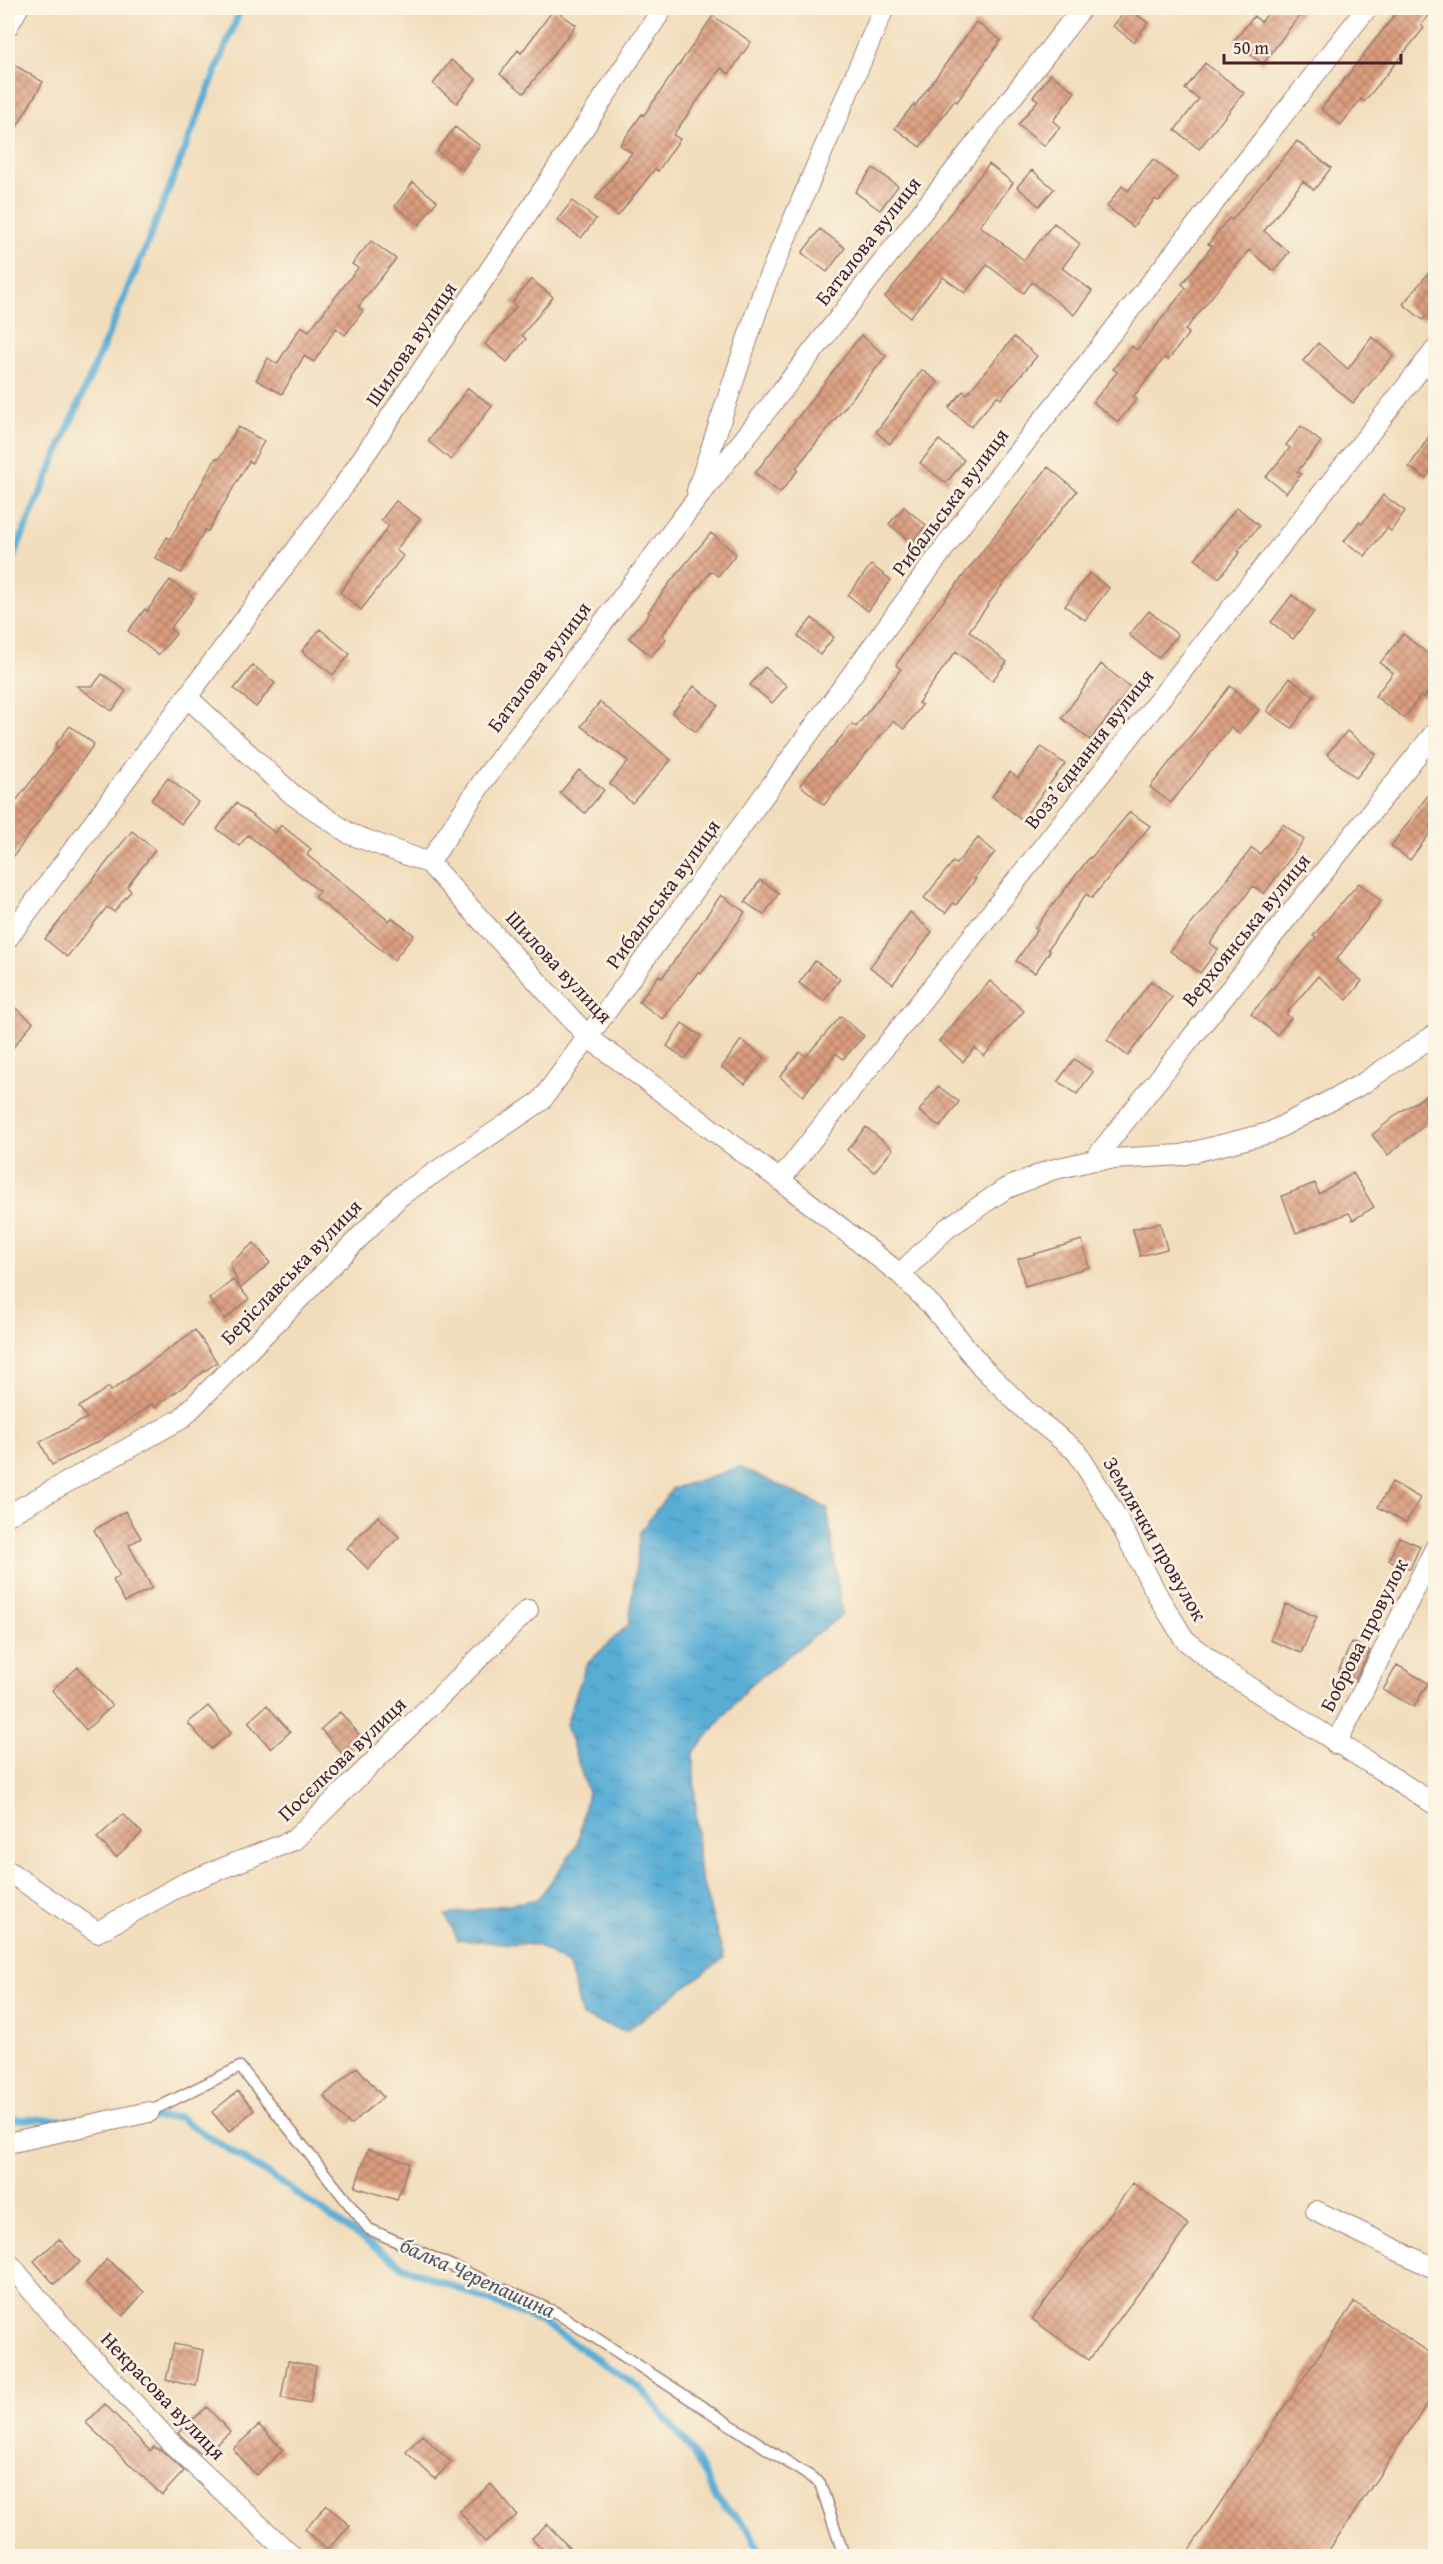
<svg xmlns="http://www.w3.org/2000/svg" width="1443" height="2564" font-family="'Gentium Book Plus',serif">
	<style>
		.water { fill: url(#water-ripples); stroke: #526680; stroke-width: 1.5 }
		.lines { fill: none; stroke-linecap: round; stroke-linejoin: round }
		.stream { stroke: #59add5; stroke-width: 7 }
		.building { fill: url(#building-cross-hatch) }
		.service-casing { stroke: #9e7e74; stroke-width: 13 }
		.minor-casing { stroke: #9e7e74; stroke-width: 22 }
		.service { stroke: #fff; stroke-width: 10 }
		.minor { stroke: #fff; stroke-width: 20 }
		.labels { text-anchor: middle; stroke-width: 5; stroke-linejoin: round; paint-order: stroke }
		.street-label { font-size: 21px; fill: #4a1f2b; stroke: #fcf5e5 }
		.water-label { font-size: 22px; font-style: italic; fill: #50586f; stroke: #fcf5e5 }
	</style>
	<defs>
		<pattern id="water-ripples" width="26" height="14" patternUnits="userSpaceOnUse" patternTransform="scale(1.5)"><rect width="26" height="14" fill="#59add5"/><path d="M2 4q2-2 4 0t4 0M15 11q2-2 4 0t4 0" fill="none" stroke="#4c8cad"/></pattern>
		<pattern id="building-cross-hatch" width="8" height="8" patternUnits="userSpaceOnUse" patternTransform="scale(1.5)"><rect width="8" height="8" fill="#da9d7e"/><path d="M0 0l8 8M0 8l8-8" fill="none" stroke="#b37f67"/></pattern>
	</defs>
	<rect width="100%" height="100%" fill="#fcf5e5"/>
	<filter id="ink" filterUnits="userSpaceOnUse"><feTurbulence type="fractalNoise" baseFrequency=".0167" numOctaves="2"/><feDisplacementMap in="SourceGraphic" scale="12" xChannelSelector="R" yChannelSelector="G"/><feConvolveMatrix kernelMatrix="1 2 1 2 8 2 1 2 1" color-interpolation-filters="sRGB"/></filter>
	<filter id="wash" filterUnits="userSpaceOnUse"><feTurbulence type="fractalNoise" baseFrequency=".008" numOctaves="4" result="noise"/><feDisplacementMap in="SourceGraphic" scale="24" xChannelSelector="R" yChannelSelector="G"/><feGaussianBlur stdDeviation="1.35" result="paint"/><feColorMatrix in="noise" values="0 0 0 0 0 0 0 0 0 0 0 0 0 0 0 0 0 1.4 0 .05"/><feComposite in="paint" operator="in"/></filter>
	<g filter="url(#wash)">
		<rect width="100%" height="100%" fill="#f1ddbc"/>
		<!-- water -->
		<path class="water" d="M740,1467L827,1508L842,1615L750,1685L693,1753L699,1870L724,1958L626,2031L582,2017L569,1965L537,1945L458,1940L446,1915L538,1899L577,1846L588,1793L566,1724L586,1665L629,1624L640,1532L672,1489Z"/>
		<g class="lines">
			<!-- stream -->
			<path class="stream" d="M8,569L147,244L241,8
				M149,2118L178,2117L280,2182L402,2266L542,2322L641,2389L691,2449L716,2498L747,2528L763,2556
				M8,2119L75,2120"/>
		</g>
		<g id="blocks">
			<!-- building -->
			<path class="building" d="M1128,8L1148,23L1134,42L1113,26Z
				M1273,8H1305L1263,64L1234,41L1254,16L1261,22Z
				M1400,8H1435L1421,25L1424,28L1403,54L1364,102L1361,99L1341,125L1321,109Z
				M554,9L576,25L524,93L500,74L518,50L521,53Z
				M713,16L751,42L729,74L721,68L673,135L680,139L658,171L655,169L618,216L596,198L632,153L620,145L642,114L644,115Z
				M976,22L1001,40L957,102L955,100L920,147L895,128L914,104L915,106Z
				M451,60L476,79L457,103L433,84Z
				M8,61L43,82L8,142Z
				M1205,63L1244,93L1199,149L1175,130L1199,99L1185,89Z
				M1051,74L1075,92L1053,121L1060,127L1044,146L1018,125L1038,100L1033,97Z
				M455,127L480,146L462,170L437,151Z
				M1297,141L1331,168L1314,190L1303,181L1264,231L1289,252L1274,271L1249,250L1185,330L1189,333L1168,360L1165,357L1133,397L1137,399L1118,422L1093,402L1117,372L1113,369L1132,346L1137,350L1186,288L1182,284L1212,246L1208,244L1229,218L1232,220Z
				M1153,159L1177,178L1159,201L1155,199L1133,227L1107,206L1122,186L1128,191Z
				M989,164L1013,183L980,226L1024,260L1054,223L1080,244L1062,268L1092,291L1074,315L1032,282L1024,293L987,265L965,293L943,277L910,317L885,297Z
				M873,168L898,186L880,210L855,192Z
				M1032,170L1054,189L1039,206L1017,187Z
				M413,182L437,201L419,225L395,206Z
				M572,201L596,219L581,238L557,220Z
				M820,229L845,248L827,272L802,253Z
				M371,241L396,259L358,307L363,311L345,335L336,328L314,362L304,356L282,394L256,380L268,358L277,364L301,326L309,331L358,268L352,264Z
				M1436,264V305L1423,320L1403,304Z
				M531,279L553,297L522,335L526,339L507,362L485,344L516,307L512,303Z
				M861,335L886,356L796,468L798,470L780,493L755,473Z
				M1014,337L1037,356L1001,399L997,396L971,427L949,408L963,391L967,394Z
				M1372,337L1394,355L1353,403L1303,361L1318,343L1348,369Z
				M922,370L938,382L890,444L876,432Z
				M468,388L492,406L451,460L428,441Z
				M1301,426L1321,442L1297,472L1301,474L1286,493L1266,477L1290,448L1286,445Z
				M1436,426V463L1426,478L1409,467Z
				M238,427L264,441L252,463L249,461L208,531L205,530L181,573L155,558L167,537L170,539L216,458L219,459Z
				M939,440L964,460L946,483L920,463Z
				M1048,467L1077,491L1011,573L969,631L1007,662L992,681L956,651L918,703L922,705L904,729L893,721L824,805L800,785L852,724L856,727L901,669L896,665L918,634Z
				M1383,495L1405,511L1391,531L1387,528L1365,556L1344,541L1359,522L1362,524Z
				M396,501L420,519L396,550L403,556L361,610L340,592L389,526L381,520Z
				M904,507L926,525L912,543L889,524Z
				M1237,507L1259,526L1238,551L1240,552L1219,578L1195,559Z
				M711,533L736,554L718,576L711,571L662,635L666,639L651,656L629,638L650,613L648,612L671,581Z
				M871,565L891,580L868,611L848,595Z
				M1089,573L1109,588L1085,620L1065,606Z
				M170,580L194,598L170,629L176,634L158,655L128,631L145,609L147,611Z
				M1292,595L1314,612L1293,639L1271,622Z
				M1149,611L1178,635L1158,658L1129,635Z
				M812,618L834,637L820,655L798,636Z
				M320,629L350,654L333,675L302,651Z
				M1403,634L1436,660V683L1424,698L1421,695L1404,718L1375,696L1393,673L1380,663Z
				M1101,664L1131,688L1090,740L1062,718Z
				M253,665L275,683L256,707L234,689Z
				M765,667L787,686L772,703L750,685Z
				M102,674L126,691L112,711L77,686H93Z
				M1289,678L1314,696L1292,728L1267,711Z
				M694,686L718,705L696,732L672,713Z
				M1230,686L1259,710L1239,734L1231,727L1171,803L1150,787Z
				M600,702L671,760L632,803L610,784L628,761L581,726Z
				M70,726L94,744L8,864V811L58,747L55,745Z
				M1347,731L1376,754L1356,778L1327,754Z
				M1041,747L1065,764L1022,820L992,796L1010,772L1018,778Z
				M579,770L604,790L585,813L560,793Z
				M168,778L198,802L181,824L151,800Z
				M1436,784V825L1410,860L1391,846Z
				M236,803L275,833L281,825L311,849L307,855L389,921L392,918L414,935L394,960L315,897L319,891L248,835L239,846L217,829Z
				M1130,812L1150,826L1092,898L1086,894L1048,949L1050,951L1035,973L1016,961L1038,929L1035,928L1090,857L1091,858Z
				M1283,824L1304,840L1264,894L1253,886L1210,943L1218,949L1200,973L1170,951L1252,848L1260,854Z
				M132,831L155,850L127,887L131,891L114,912L107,907L67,957L45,939Z
				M978,838L995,852L974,878L976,879L956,905L953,903L946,913L924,898L953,862L956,864Z
				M760,880L779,893L764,915L745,902Z
				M1359,883L1381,901L1336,960L1362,981L1347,1000L1318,976L1286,1014L1291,1018L1277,1035L1251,1014L1316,938L1313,936Z
				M721,895L745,912L701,974L698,972L663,1019L639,1002L659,975L662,978Z
				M910,912L932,932L893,984L870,967Z
				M815,961L840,979L824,1001L799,983Z
				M990,981L1024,1011L984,1056L975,1048L963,1062L939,1041Z
				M1151,981L1172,997L1128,1056L1107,1040Z
				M8,1002L33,1022L8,1054Z
				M841,1016L864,1036L843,1059L836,1053L803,1096L780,1077L800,1052L806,1056Z
				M682,1023L701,1036L685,1059L667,1046Z
				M741,1040L765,1058L745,1084L722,1067Z
				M1074,1059L1093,1072L1077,1094L1058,1081Z
				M938,1086L959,1102L940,1127L919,1111Z
				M1436,1089V1116L1388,1155L1372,1135L1400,1112Z
				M866,1127L893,1149L874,1172L847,1150Z
				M1353,1173L1374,1207L1353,1220L1349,1213L1296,1233L1282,1196L1315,1183L1319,1194Z
				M1160,1223L1167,1249L1140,1256L1133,1229Z
				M1082,1240L1089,1267L1025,1286L1018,1259Z
				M254,1243L270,1263L240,1289L230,1263Z
				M233,1280L249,1299L225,1319L209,1299Z
				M195,1330L217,1362L155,1407L152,1404L99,1441L52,1465L40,1442L87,1418L79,1407L109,1387L111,1391Z
				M1392,1482L1420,1498L1406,1523L1378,1507Z
				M125,1511L141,1538L129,1545L152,1588L125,1602L113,1580L120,1576L94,1530Z
				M378,1516L399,1537L368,1569L347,1548Z
				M1399,1537L1420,1546L1410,1569L1389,1560Z
				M1286,1604L1317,1617L1301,1653L1270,1640Z
				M1352,1642L1370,1651L1355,1680L1338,1672Z
				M1397,1665L1428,1683L1414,1707L1383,1690Z
				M78,1667L112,1706L86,1730L52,1690Z
				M267,1705L290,1732L271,1749L248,1722Z
				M208,1706L231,1733L211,1749L188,1723Z
				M340,1712L363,1739L344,1756L321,1729Z
				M123,1814L142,1833L116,1857L97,1838Z
				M357,2067L383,2097L350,2125L324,2096Z
				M238,2091L254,2110L229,2132L212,2112Z
				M368,2149L409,2163L397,2200L355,2187Z
				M1133,2183L1189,2225L1089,2360L1032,2319Z
				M59,2239L80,2262L54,2284L34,2261Z
				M107,2259L144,2292L123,2316L86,2283Z
				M1354,2302L1436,2357V2391L1325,2556H1185Z
				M174,2344L203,2350L196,2386L166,2380Z
				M288,2361L316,2366L310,2403L281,2398Z
				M105,2404L150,2451L154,2447L159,2450L160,2449L184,2471L162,2495L86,2423Z
				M207,2407L230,2432L203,2456L178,2433Z
				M259,2425L283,2450L256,2475L233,2449Z
				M422,2435L451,2462L435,2479L406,2452Z
				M491,2484L517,2515L485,2542L459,2511Z
				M327,2505L350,2526L327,2550L305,2529Z
				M547,2524L577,2556H549L532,2538Z"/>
		</g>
	</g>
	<g filter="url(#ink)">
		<use href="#blocks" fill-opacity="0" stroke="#9e7e74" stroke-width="1.5"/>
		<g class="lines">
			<defs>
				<path id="service" d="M149,2112L240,2067L369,2229L557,2313L820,2483L844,2556"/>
				<path id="minor" d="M8,26L18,8
					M697,491L765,286L884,8
					M187,697L293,795L350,834L429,863L589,1038L780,1180L900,1274L932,1306L982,1367L1025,1410L1077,1452L1116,1516L1159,1598L1185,1640L1226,1672L1436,1805
					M429,863L483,781L693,504L1082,8
					M8,938L343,487L504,249L663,8
					M1094,1160L1436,731
					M780,1180L1436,349
					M900,1274L946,1229L1005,1189L1051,1170L1094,1160L1182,1155L1269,1133L1362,1084L1436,1034
					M8,1515L181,1419L400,1196L541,1101L969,514L1367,8
					M1336,1744L1436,1547
					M8,1871L97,1932L185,1883L294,1840L528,1610
					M8,2143L149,2112
					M1316,2211L1436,2269
					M8,2262L52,2315L170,2442L292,2556"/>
			</defs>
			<!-- service casing -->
			<use href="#service" class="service-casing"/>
			<!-- minor casing -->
			<use href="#minor" class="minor-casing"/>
			<!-- service -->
			<use href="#service" class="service"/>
			<!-- minor -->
			<use href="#minor" class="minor"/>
		</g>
	</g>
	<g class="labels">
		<!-- street labels -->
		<g class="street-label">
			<text transform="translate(868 241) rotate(-52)" y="7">Баталова вулиця</text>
			<text transform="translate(411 344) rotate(-56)" y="7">Шилова вулиця</text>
			<text transform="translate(950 502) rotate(-53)" y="7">Рибальська вулиця</text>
			<text transform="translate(539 667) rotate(-53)" y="7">Баталова вулиця</text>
			<text transform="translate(1089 749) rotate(-52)" y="7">Возз’єднання вулиця</text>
			<text transform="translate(663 894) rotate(-54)" y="7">Рибальська вулиця</text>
			<text transform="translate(1246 930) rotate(-51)" y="7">Верхоянська вулиця</text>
			<text transform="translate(559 967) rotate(47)" y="7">Шилова вулиця</text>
			<text transform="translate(291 1272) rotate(-46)" y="7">Беріславська вулиця</text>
			<text transform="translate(1155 1539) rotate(60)" y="7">Землячки провулок</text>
			<text transform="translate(1364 1635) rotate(-63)" y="7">Боброва провулок</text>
			<text transform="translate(342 1759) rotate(-44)" y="7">Посєлкова вулиця</text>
			<text transform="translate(163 2396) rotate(46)" y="7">Некрасова вулиця</text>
		</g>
		<!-- water labels -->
		<g class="water-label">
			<text transform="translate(478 2277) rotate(24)" y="8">балка Черепашина</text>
		</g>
	</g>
	<!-- margin -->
	<rect width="1443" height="2564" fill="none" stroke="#fcf5e5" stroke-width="30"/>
	<!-- scale -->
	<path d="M1224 54v9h177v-9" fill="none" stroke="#4a1f2b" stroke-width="3"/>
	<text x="1233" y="54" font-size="18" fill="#4a1f2b" stroke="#fcf5e5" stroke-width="4.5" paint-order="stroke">50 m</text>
</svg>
